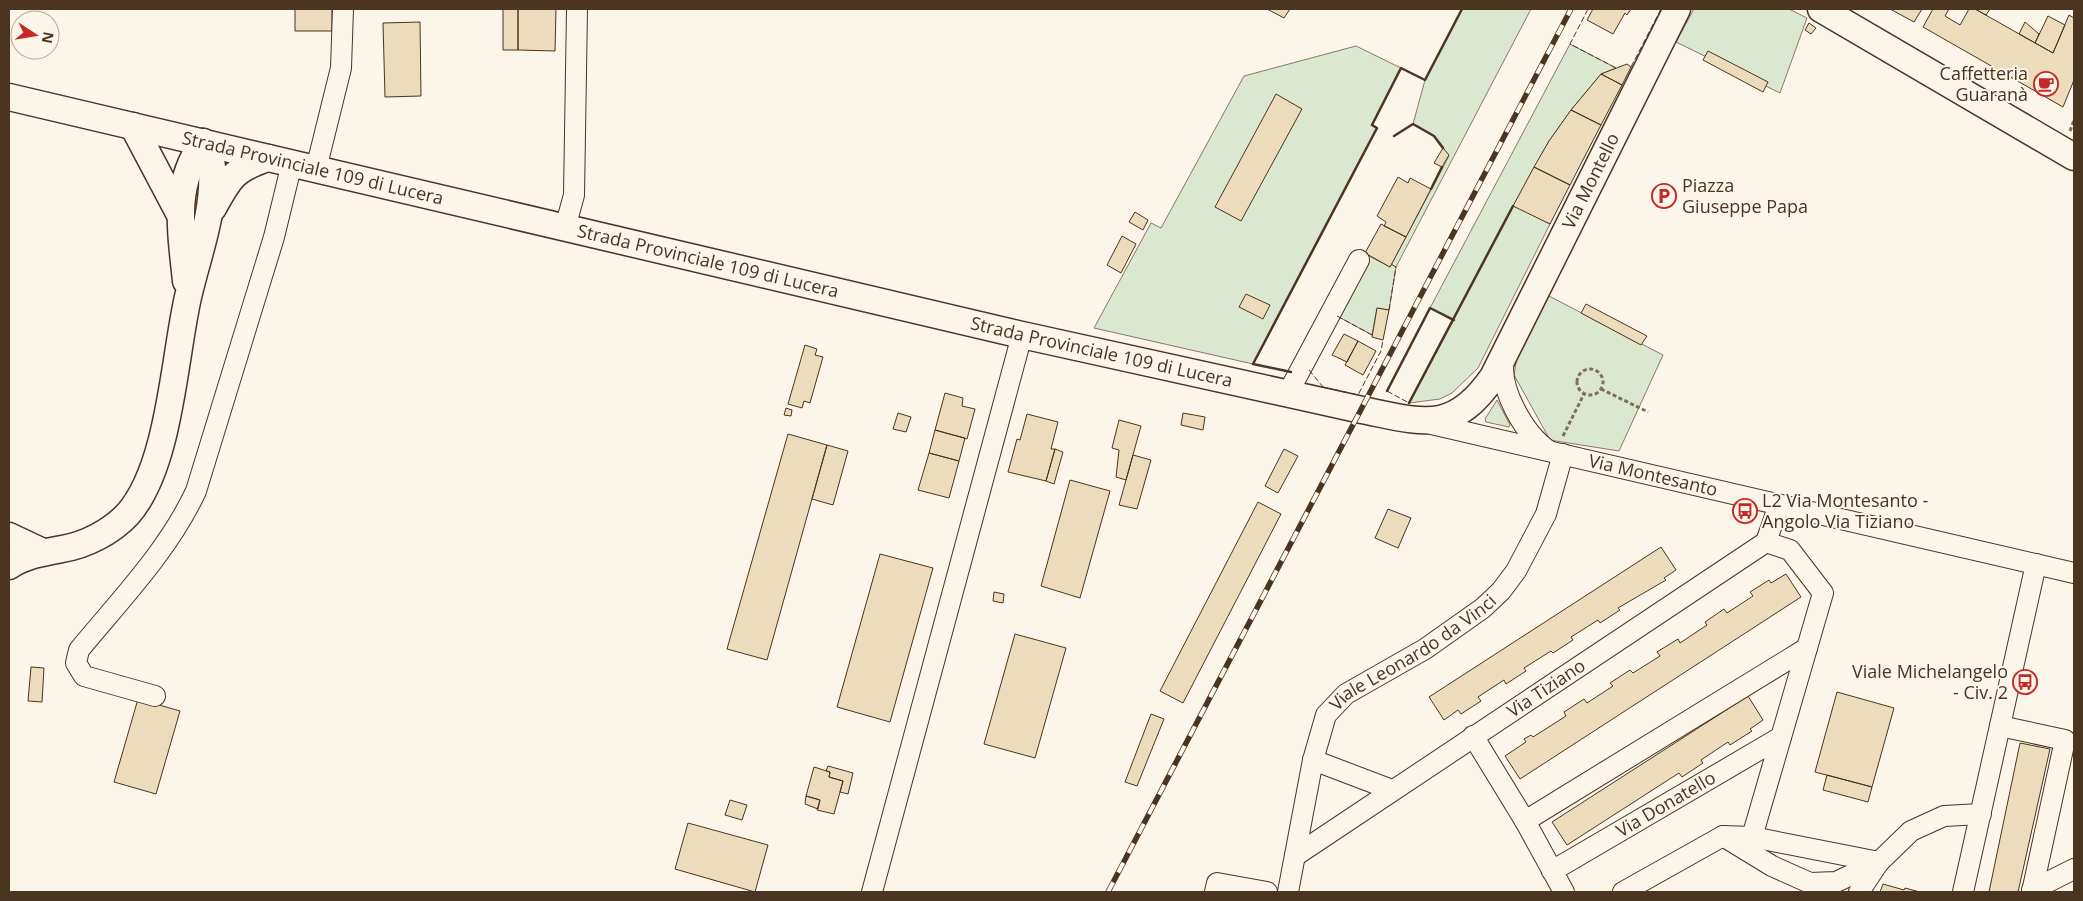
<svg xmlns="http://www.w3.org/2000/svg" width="2083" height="901" font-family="'Open Sans',sans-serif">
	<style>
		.green { fill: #dce7d0; stroke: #887966 }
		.building { fill: #ecdcbc; stroke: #4a3520 }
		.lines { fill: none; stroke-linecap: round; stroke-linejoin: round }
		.minor-casing { stroke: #4a3520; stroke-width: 22 }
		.major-casing { stroke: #4a3520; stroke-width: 29 }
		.path { stroke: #7f6f5c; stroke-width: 3; stroke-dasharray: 4 2.5; stroke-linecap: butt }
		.minor { stroke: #fbf6e9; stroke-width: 20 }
		.major { stroke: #fbf6e9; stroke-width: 26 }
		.rail-casing { stroke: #4a3520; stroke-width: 5.5 }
		.rail { stroke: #fbf6e9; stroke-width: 4; stroke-dasharray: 11; stroke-linecap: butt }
		.fence { stroke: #4a3520; stroke-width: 1; stroke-dasharray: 6 2.5; stroke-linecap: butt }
		.wall { stroke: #4a3520; stroke-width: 2.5 }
		.labels { text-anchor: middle; stroke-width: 4; stroke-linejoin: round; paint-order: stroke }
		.poi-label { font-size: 18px; fill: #4a3520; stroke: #fbf6e9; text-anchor: end }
		.street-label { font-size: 18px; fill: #4a3520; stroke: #fbf6e9 }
	</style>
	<rect width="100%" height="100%" fill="#fbf6e9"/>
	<!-- green -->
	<path class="green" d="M1462,9H1531L1396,267L1389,310L1377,308L1372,335L1337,316L1369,256L1390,267L1449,156L1434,136L1413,124L1425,80Z
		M1694,9H1789L1807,18L1780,93L1676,42Z
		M1570,44L1616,68L1601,74L1571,110L1549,141L1514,205L1550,224L1478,368L1452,393L1440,399L1409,403L1453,321L1430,308Z
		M1356,46L1401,68L1372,125L1377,128L1253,364L1094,328L1151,223L1161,228L1244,76Z
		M1547,295L1663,355L1619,451L1550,440L1514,375L1517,356Z
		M1497,400L1510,425L1509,427L1486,422L1485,419Z"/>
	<!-- building -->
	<path class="building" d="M295,9H332V31H295Z
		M503,9H518V50H503Z
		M518,9H556L555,51L518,50Z
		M1267,9H1290L1284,18Z
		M1593,9H1631L1627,15L1625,13L1613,34L1587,20Z
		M1890,9H1922L1914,22Z
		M1933,9H1949L1945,16L1960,25L1969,9H1975L2053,53L2069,15L2074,18V80L2063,107L1923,27Z
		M1975,9H1990L1986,15Z
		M2048,16L2065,25L2053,53L2035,43Z
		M420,22L421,96L385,97L383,23Z
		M2025,22L2039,34L2035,43L2019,34Z
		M1809,23L1816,28L1811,34L1805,30Z
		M1708,51L1768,82L1763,92L1703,60Z
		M1627,64L1631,67L1622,85L1601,74Z
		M1601,74L1622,85L1601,125L1571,110Z
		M1276,94L1302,109L1241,221L1215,207Z
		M1571,110L1601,125L1570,185L1534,167L1549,141Z
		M1443,148L1449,155L1442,167L1434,163Z
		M1534,167L1570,185L1550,224L1513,206Z
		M1398,177L1408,183L1410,178L1431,189L1406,237L1384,226L1386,222L1377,216Z
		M1135,212L1148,220L1143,230L1129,222Z
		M1381,224L1406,237L1390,267L1365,253Z
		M1122,236L1136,244L1121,273L1107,265Z
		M1246,294L1270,305L1263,319L1239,307Z
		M1586,304L1647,336L1641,345L1581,313Z
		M1377,308L1389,310L1383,340L1372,337Z
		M1344,334L1358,341L1347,362L1332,355Z
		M1358,341L1376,351L1363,375L1345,365Z
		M805,345L817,349L815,355L823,357L810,403L804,401L802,408L788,404Z
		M945,393L963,398L962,406L975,409L967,439L935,430Z
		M786,408L792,410L791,416L784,415Z
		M898,413L911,417L906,432L893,429Z
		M1183,413L1205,417L1203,430L1181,425Z
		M1027,414L1058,422L1051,449H1055L1046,481L1008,472L1017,439L1020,440Z
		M1119,420L1141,426L1126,480L1116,477L1119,450L1112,448Z
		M935,430L965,438L959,461L929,453Z
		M788,434L827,445L767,660L727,649Z
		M827,445L848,451L833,505L812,499Z
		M1055,449L1063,452L1054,484L1046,481Z
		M1284,449L1298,456L1278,493L1265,486Z
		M929,453L959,461L949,498L918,490Z
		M1133,455L1151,460L1137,509L1119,505Z
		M1070,480L1110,491L1080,598L1041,586Z
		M1258,502L1281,514L1183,703L1160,691Z
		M1388,509L1411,518L1398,548L1375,538Z
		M1661,547L1676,570L1664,578L1666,580L1618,608L1620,610L1600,623L1598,620L1571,637L1573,640L1553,653L1551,651L1524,668L1526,671L1506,684L1504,680L1478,697L1481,701L1461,714L1458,710L1444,720L1429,697Z
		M880,554L933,568L890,722L837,707Z
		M1786,574L1801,597L1520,779L1505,756L1526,742L1524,739L1531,735L1533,737L1566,716L1564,712L1584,699L1587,703L1613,686L1610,683L1630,670L1633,673L1660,656L1657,652L1678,639L1680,643L1707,625L1705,622L1724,609L1727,613L1753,596L1750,592L1769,580L1771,583Z
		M994,592L1004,594L1003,603L993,601Z
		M1015,634L1066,648L1035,758L984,744Z
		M31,667L44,668L42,702L28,701Z
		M1837,692L1894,708L1872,787L1815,772Z
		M1748,696L1763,720L1750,729L1752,731L1730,745L1728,742L1701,760L1703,763L1682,777L1679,773L1567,845L1552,822Z
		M138,699L180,711L156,794L114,782Z
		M1151,714L1164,719L1137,786L1125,782Z
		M2020,743L2050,749L2018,892H1989Z
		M828,766L853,773L848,794L840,792L843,781L829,777L830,772L826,771Z
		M814,767L830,772L829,777L843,781L834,814L817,810L820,800L806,796Z
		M1827,775L1872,787L1868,802L1823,790Z
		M806,796L820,800L818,809L805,804Z
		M730,800L747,805L742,820L725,815Z
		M688,823L768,845L755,892L675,869Z
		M1883,884L1904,890L1905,888L1920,892H1880Z"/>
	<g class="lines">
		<defs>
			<g id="minor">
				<path d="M316,169L341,68L343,9"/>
				<path d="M565,228L574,195L577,9"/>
				<path d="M1504,358C1498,388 1524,434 1549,451"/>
				<path d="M1288,393L1359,260"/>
				<path id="s1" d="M1427,423L2074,573"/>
				<path d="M155,696L84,676L76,663L79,650C121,599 168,551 196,491L274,237L292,163"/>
				<path d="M2000,726L2065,740L2032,892"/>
				<path d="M1473,736L1525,821L1564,892"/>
				<path d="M1313,760L1392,790"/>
				<path d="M1525,821L1807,648"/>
				<path d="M1723,836L1772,866L1810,883L1836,882L1879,862L1911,831L1944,816L1981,814"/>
				<path d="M1752,837L1823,593L1790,550L1766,542"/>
				<path id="s2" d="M1295,856L1766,542L1779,505"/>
				<path id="s3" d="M1552,871L1781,737"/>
				<path d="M2032,890L2074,869"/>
				<path d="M872,892L1022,335"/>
				<path d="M1215,892L1217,883L1267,892"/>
				<path id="s4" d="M1288,892L1313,760L1326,715L1346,694L1425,649L1483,608L1501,591L1516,571L1546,514L1563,454"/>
				<path d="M1623,892L1723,836L1752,837L1879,862"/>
				<path d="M1859,892L1879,862"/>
				<path d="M1963,892L2036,564"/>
			</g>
			<g id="major">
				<path d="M1821,9L2074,157"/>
				<path id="s5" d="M9,97L1022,335L1362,410C1422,422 1453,435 1493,377L1677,9"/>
				<path d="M133,126L179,213"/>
				<path d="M213,208C230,177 234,169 268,158"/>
				<path d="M186,281C181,231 172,187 203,142"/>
				<path d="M9,536L43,552"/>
				<path d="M9,566C25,555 43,553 62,549C86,545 111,532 128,514C170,466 174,358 188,297C198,254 215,212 212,167C212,159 206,150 203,142"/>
			</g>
		</defs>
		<!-- minor casing -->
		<use href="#minor" class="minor-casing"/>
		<!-- major casing -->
		<use href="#major" class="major-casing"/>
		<!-- path -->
		<path class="path" d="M2070,131L2074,120
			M1577 382a13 13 0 1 1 26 0a13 13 0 1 1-26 0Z
			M1601,389L1648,412
			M1563,436L1584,394"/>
		<!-- minor -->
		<use href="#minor" class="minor"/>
		<!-- major -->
		<use href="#major" class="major"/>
		<defs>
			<path id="rail" d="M1108,892L1571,9"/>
		</defs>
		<!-- rail casing -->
		<use href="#rail" class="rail-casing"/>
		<!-- rail -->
		<use href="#rail" class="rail"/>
		<!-- fence -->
		<path class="fence" d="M1588,9L1570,44L1616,68
			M1631,67L1661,9
			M1389,310L1396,267L1391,264
			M1337,316L1372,335
			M1309,370L1323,387L1358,395L1381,351L1383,340
			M1387,391L1409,403"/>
		<!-- wall -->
		<path class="wall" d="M1394,136L1413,124L1434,136L1443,148
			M1431,189L1442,167
			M1291,372L1253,364L1377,128L1372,125L1401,68L1425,80L1462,9
			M1387,391L1430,308L1454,320
			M1409,403L1513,206"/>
	</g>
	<!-- icons -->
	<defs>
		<symbol id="cafe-ring" viewBox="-11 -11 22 22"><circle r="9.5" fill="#fbf6e9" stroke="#c62828" stroke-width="1.5"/><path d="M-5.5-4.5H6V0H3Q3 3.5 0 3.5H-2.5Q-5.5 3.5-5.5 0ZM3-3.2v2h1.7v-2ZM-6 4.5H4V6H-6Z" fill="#c62828"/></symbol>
		<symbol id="parking-ring" viewBox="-11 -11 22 22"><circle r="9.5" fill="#fbf6e9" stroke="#c62828" stroke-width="1.5"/><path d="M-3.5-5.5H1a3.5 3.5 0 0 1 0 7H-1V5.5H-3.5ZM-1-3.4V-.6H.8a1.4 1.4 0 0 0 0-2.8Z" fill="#c62828"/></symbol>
		<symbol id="bus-ring" viewBox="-11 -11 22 22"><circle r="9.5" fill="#fbf6e9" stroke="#c62828" stroke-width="1.5"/><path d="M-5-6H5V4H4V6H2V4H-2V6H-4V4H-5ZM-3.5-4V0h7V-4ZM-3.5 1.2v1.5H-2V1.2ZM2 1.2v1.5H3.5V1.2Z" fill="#c62828"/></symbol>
	</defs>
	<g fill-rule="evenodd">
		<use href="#cafe-ring" x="2032" y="70" width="28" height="28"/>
		<use href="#parking-ring" x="1650" y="182" width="28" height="28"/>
		<use href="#bus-ring" x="1731" y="497" width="28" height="28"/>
		<use href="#bus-ring" x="2011" y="668" width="28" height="28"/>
	</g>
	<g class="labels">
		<!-- poi labels -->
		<g class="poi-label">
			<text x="2028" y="80">Caffetteria<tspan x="2028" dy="21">Guaranà</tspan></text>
			<text x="1682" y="192" text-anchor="start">Piazza<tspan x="1682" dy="21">Giuseppe Papa</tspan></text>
			<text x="1762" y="507" text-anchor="start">L2 Via Montesanto -<tspan x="1762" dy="21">Angolo Via Tiziano</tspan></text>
			<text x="2008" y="678">Viale Michelangelo<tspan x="2008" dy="21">- Civ. 2</tspan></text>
		</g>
		<!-- street labels -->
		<g class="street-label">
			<text dy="6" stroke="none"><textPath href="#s5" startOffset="312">Strada Provinciale 109 di Lucera</textPath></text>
			<text dy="6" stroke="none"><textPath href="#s5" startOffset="1756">Via Montello</textPath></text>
			<text dy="6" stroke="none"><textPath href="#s5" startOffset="718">Strada Provinciale 109 di Lucera</textPath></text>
			<text dy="6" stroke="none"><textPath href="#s5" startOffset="1122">Strada Provinciale 109 di Lucera</textPath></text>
			<text dy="6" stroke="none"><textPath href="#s1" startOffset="232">Via Montesanto</textPath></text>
			<text dy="6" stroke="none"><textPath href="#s4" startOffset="289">Viale Leonardo da Vinci</textPath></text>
			<text dy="6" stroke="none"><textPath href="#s2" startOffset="302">Via Tiziano</textPath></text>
			<text dy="6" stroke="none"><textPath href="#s3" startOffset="132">Via Donatello</textPath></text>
		</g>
	</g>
	<!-- border -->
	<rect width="2083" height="901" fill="none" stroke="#4a3520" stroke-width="20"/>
	<!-- north arrow -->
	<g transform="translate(35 35) rotate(102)"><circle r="24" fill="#fbf6e9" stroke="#b4a999"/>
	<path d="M0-4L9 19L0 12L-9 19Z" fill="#c62828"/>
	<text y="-8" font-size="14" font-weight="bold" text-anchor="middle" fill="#4a3520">N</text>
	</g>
</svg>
